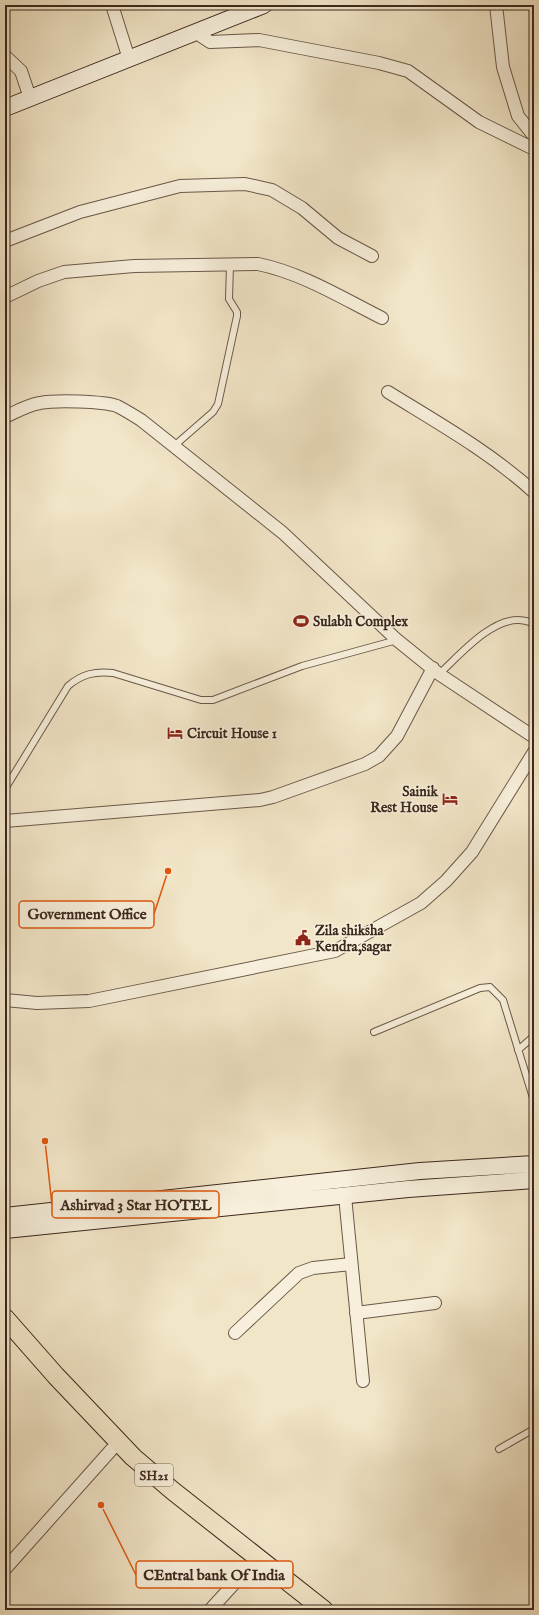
<svg xmlns="http://www.w3.org/2000/svg" width="539" height="1615" font-family="'IM FELL English',serif">
	<style>
		.lines { fill: none; stroke-linecap: round; stroke-linejoin: round }
		.lane-casing { stroke: #6a5848; stroke-width: 8 }
		.street-casing { stroke: #6a5848; stroke-width: 14 }
		.secondary-casing { stroke: #3c281e; stroke-width: 18 }
		.primary-casing { stroke: #3c281e; stroke-width: 20 }
		.lane { stroke: #f7efdb; stroke-width: 6 }
		.street { stroke: #f7efdb; stroke-width: 12 }
		.secondary { stroke: #f7efdb; stroke-width: 16 }
		.primary { stroke: #f2e6c8; stroke-width: 18 }
		.labels { text-anchor: middle; stroke-width: 3; stroke-linejoin: round; paint-order: stroke }
		.shield { fill: #f7efdb; stroke: #746457; stroke-width: 1 }
		.shield-label { font-size: 13px; font-weight: bold; fill: #3c281e }
		.poi-label { font-size: 14px; font-weight: bold; fill: #3c281e; stroke: #f7efdb; text-anchor: start }
		.leader { fill: none; stroke: #df570d; stroke-width: 1.5 }
		.callout-dot { fill: #df570d; stroke: #f7efdb; stroke-width: 1.5 }
		.callout { fill: #f7efdb; stroke: #df570d; stroke-width: 1.5 }
		.callout-label { font-size: 15px; text-anchor: middle; font-weight: bold; fill: #3c281e }
	</style>
	<rect width="100%" height="100%" fill="#f2e6c8"/>
	<filter id="stains"><feTurbulence type="fractalNoise" baseFrequency=".005" numOctaves="4"/><feColorMatrix values="0 0 0 0 .2 0 0 0 0 .09 0 0 0 0 .02 0 0 0 .5 -.17"/></filter>
	<radialGradient id="worn" r=".72"><stop offset=".6" stop-color="#630" stop-opacity="0"/><stop offset="1" stop-color="#630" stop-opacity=".3"/></radialGradient>
	<g class="lines">
		<defs>
			<path id="lane" d="M174,446L213,412L218,404L237,316V312L229,299L230,265
				M439,674C459,656 490,619 519,620C524,620 529,622 534,623
				M5,789L68,686C82,674 95,671 113,673L201,700H213L302,666L397,640
				M374,1032L480,988L490,987L503,1000L534,1101
				M518,1050L534,1036
				M499,1449L534,1429"/>
			<path id="street" d="M112,5L129,59
				M496,5L503,67L518,116L534,136
				M195,32L210,42L259,40L379,63L408,71L479,122L534,149
				M5,56L21,71L30,98
				M5,241L80,212L180,186L245,184L272,190L302,208L338,238L372,256
				M5,297L38,281L64,272L134,266L258,264C302,273 342,298 382,318
				M388,392C438,423 490,452 534,492
				M5,417C16,412 27,405 40,403C54,400 103,401 117,406C125,410 133,415 141,420L283,533L397,640L439,674L534,737
				M5,821L260,800L273,797L365,764L379,756L397,736L433,668
				M5,1000L37,1003L89,1001L335,951L421,903L446,881L472,852L534,752
				M345,1196L363,1381
				M356,1313L435,1303
				M235,1333L299,1273L313,1268L351,1264
				M5,1569L112,1449
				M210,1610L251,1565"/>
			<path id="secondary" d="M5,108L264,5
				M5,1216L420,1171L534,1164
				M5,1230L408,1189L534,1180"/>
			<path id="primary" d="M5,1318L56,1376L133,1457L173,1491L324,1610"/>
		</defs>
		<!-- lane casing -->
		<use href="#lane" class="lane-casing"/>
		<!-- street casing -->
		<use href="#street" class="street-casing"/>
		<!-- secondary casing -->
		<use href="#secondary" class="secondary-casing"/>
		<!-- primary casing -->
		<use href="#primary" class="primary-casing"/>
		<!-- lane -->
		<use href="#lane" class="lane"/>
		<!-- street -->
		<use href="#street" class="street"/>
		<!-- secondary -->
		<use href="#secondary" class="secondary"/>
		<!-- primary -->
		<use href="#primary" class="primary"/>
	</g>
	<!-- icons -->
	<defs>
		<symbol id="stadium-bare" viewBox="-9 -9 18 18"><path d="M0-5a6.5 5 0 1 0 0 10a6.5 5 0 1 0 0-10ZM-3.5-1.8h7v3.6h-7Z" fill="#8f2418" stroke="#f7efdb" stroke-width="2.5" paint-order="stroke"/></symbol>
		<symbol id="hotel-bare" viewBox="-9 -9 18 18"><path d="M-6-4.5h1.5V1H6V5H4.5V3h-9V5H-6ZM-4 0a1.8 1.8 0 1 1 3.6 0ZM.5 0V-2.5h3Q6-2.5 6 0Z" fill="#8f2418" stroke="#f7efdb" stroke-width="2.5" paint-order="stroke"/></symbol>
		<symbol id="civic-bare" viewBox="-9 -9 18 18"><path d="M-.6-6.5H3V-4.5H.6V-3L4-1V1h2V6H-6V1h2V-1L-.6-3ZM-1.2 2.5V6h2.4V2.5Z" fill="#8f2418" stroke="#f7efdb" stroke-width="2.5" paint-order="stroke"/></symbol>
	</defs>
	<g fill-rule="evenodd">
		<use href="#stadium-bare" x="290" y="610" width="22" height="22"/>
		<use href="#hotel-bare" x="164" y="722" width="22" height="22"/>
		<use href="#hotel-bare" x="439" y="788" width="22" height="22"/>
		<use href="#civic-bare" x="292" y="927" width="22" height="22"/>
	</g>
	<g class="labels">
		<!-- shield labels -->
		<rect class="shield" x="135" y="1464" width="38" height="22" rx="3"/>
		<g class="shield-label">
			<text x="154" y="1480">SH21</text>
		</g>
		<!-- poi labels -->
		<g class="poi-label">
			<text x="313" y="626">Sulabh Complex</text>
			<text x="187" y="738">Circuit House 1</text>
			<text x="438" y="796" text-anchor="end">Sainik<tspan x="438" dy="16">Rest House</tspan></text>
			<text x="315" y="935">Zila shiksha<tspan x="315" dy="16">Kendra,sagar</tspan></text>
		</g>
	</g>
	<!-- callouts -->
	<path class="leader" d="M168 871L154 914M45 1141L52 1205M101 1505L136 1575"/>
	<g class="callout-dot">
		<circle cx="168" cy="871" r="4"/>
		<circle cx="45" cy="1141" r="4"/>
		<circle cx="101" cy="1505" r="4"/>
	</g>
	<g class="callout">
		<rect x="19" y="901" width="135" height="27" rx="4"/>
		<rect x="52" y="1191" width="167" height="27" rx="4"/>
		<rect x="136" y="1561" width="157" height="27" rx="4"/>
	</g>
	<g class="callout-label">
		<text x="87" y="919">Government Office</text>
		<text x="136" y="1210">Ashirvad 3 Star HOTEL</text>
		<text x="214" y="1580">CEntral bank Of India</text>
	</g>
	<!-- margin -->
	<rect width="539" height="1615" fill="none" stroke="#f2e6c8" stroke-width="20"/>
	<rect x="6" y="6" width="527" height="1603" fill="none" stroke="#3c281e" stroke-width="2"/>
	<rect x="10" y="10" width="519" height="1595" fill="none" stroke="#3c281e"/>
	<rect width="100%" height="100%" filter="url(#stains)"/>
	<rect width="100%" height="100%" fill="url(#worn)"/>
</svg>
